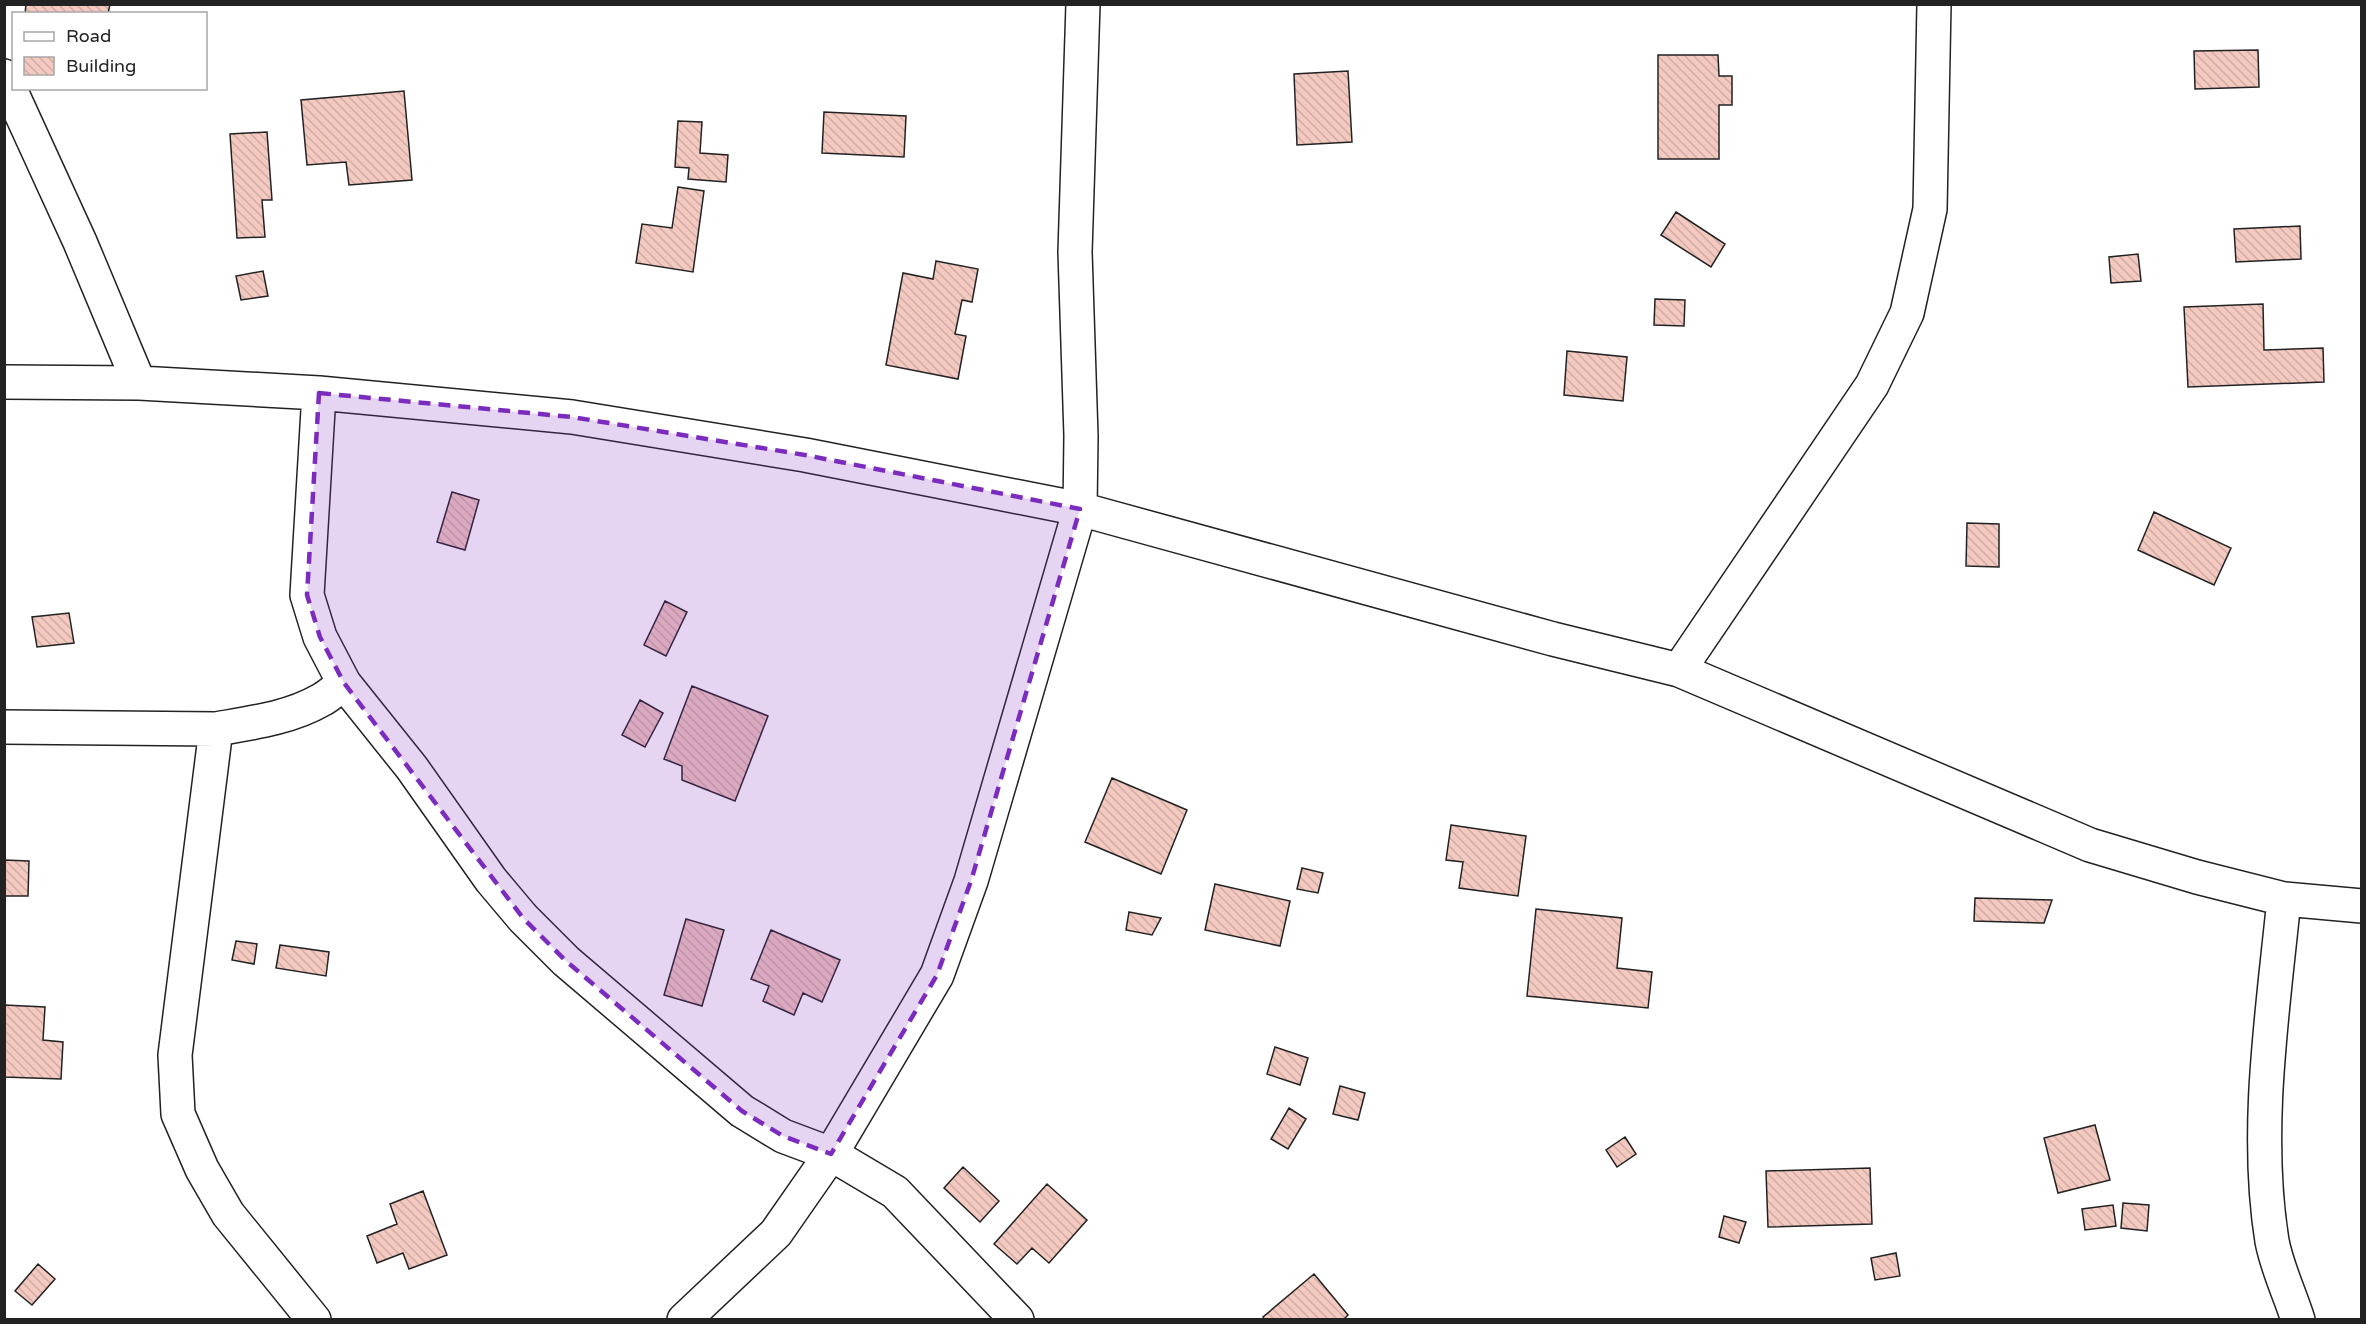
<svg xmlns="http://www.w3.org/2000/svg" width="2366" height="1324" font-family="'Varela Round',sans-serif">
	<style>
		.building { fill: url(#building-back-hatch); stroke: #222; stroke-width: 1.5 }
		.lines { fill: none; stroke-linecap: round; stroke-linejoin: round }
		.street-casing { stroke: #222; stroke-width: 36 }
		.street { stroke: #fff; stroke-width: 33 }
		.marked { fill: #7b2cbf; fill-opacity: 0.2; stroke: #7b2cbf; stroke-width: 4.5; stroke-dasharray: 12 8; stroke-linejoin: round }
	</style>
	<defs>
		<pattern id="building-back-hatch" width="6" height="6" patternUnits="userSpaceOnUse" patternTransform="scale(1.5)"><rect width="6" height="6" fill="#f3c9c0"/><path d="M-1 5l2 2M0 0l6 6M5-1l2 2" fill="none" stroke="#d0aca5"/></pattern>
	</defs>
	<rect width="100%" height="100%" fill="#fff"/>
	<!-- building -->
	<path class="building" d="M26,4H110L108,14H25Z
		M2258,50L2259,87L2195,89L2194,51Z
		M1658,55H1718L1719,76H1732V105H1719V159H1658Z
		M1348,71L1352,142L1297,145L1294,74Z
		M404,91L412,180L349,185L346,162L307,165L301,100Z
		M824,112L906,116L904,157L822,153Z
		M678,121L702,122L700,153L728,155L726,182L688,179L689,168L675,167Z
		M267,132L272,200H262L265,237L237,238L230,134Z
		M678,187L704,191L693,272L636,263L642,224L672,228Z
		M1676,212L1725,244L1711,267L1661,235Z
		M2300,226L2301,259L2236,262L2234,229Z
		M2138,254L2141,281L2111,283L2109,257Z
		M936,261L978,269L972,302L962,300L955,334L966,336L958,379L886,365L903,273L933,279Z
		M263,271L268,296L241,300L236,276Z
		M1655,299L1685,300L1684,326L1654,325Z
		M2263,304L2264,350L2323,348L2324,382L2188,387L2184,307Z
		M1567,351L1627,357L1623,401L1564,395Z
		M452,492L479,500L465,550L437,542Z
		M2154,512L2231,548L2214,585L2138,550Z
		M1967,523L1999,524V567L1966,566Z
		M665,601L687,612L666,656L644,645Z
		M69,613L74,643L37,647L32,617Z
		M692,686L768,716L735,801L682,780V766L664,759Z
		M640,700L663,713L645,747L622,735Z
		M1112,778L1187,810L1161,874L1085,842Z
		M1451,825L1526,836L1518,896L1459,888L1463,862L1446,860Z
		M4,860L29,861L28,896H4Z
		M1302,868L1323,873L1318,893L1297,889Z
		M1215,884L1290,901L1280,946L1205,930Z
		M1975,898L2052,900L2044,923L1974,921Z
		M1536,909L1622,918L1617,968L1652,972L1648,1008L1527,996Z
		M1129,912L1161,918L1152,935L1126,930Z
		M686,919L724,930L702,1006L664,995Z
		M771,930L840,960L822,1002L803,993L794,1015L763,1001L769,986L751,979Z
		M236,941L257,944L254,964L232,960Z
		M280,945L329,952L326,976L276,968Z
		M4,1005L45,1007L43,1040L63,1042L61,1079L4,1077Z
		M1275,1047L1308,1058L1300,1085L1267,1074Z
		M1340,1086L1365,1093L1358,1120L1333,1114Z
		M1289,1108L1306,1119L1288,1149L1271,1139Z
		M2095,1125L2110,1180L2058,1193L2044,1138Z
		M1625,1137L1636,1154L1617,1167L1606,1150Z
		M963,1167L999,1201L980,1222L944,1188Z
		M1870,1168L1872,1224L1768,1227L1766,1171Z
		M1047,1184L1087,1220L1049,1263L1032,1248L1017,1264L994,1244Z
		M423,1191L447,1255L409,1269L403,1253L377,1263L367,1236L397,1224L390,1204Z
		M2123,1203L2149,1205L2147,1231L2121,1228Z
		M2113,1205L2116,1226L2085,1230L2082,1209Z
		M1724,1216L1746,1222L1739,1243L1719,1237Z
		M1896,1253L1900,1276L1875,1280L1871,1258Z
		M38,1264L55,1279L32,1305L15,1291Z
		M1314,1274L1348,1315L1343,1320H1265L1263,1317Z"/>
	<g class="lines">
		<defs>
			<path id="street" d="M4,76L80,242L139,383
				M4,382L139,383L319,393L572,417L805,455L1080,509L1553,639L1679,670L2090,845L2197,877L2284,899L2362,906
				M319,393L307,595L320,637L344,683L412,768L491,880L523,918L566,961L742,1111L783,1136L831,1154L895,1192L1017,1320
				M1679,670L1872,385L1907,313L1930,209L1934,4
				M4,727L216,729
				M2284,899C2273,1010 2254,1130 2272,1241C2277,1268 2290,1294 2298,1320
				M314,1320L228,1214L202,1169L178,1114L175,1055L216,729C251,723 290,718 321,700C329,696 336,689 344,683
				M684,1320L776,1233L831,1154L937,975L971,881L1080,509L1081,436L1075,252L1083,4"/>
		</defs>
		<!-- street casing -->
		<use href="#street" class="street-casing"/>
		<!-- street -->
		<use href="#street" class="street"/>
	</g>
	<!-- marked area -->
	<path class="marked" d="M319,393L572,417L805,455L1080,509L971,881L937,975L831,1154L783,1136L742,1111L566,961L523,918L344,683L320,637L307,595Z"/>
	<!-- border -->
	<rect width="2366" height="1324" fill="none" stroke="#222222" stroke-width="12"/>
	<!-- legend -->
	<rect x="12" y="12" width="195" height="78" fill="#ffffff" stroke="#a7a7a7" stroke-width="1.5"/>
	<rect x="24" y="32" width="30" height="9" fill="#ffffff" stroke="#a7a7a7" stroke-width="1.5"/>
	<text x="66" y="42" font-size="18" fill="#222222">Road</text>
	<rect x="24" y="57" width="30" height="18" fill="url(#building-back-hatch)" stroke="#a7a7a7" stroke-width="1.5"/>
	<text x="66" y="72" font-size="18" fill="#222222">Building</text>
</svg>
